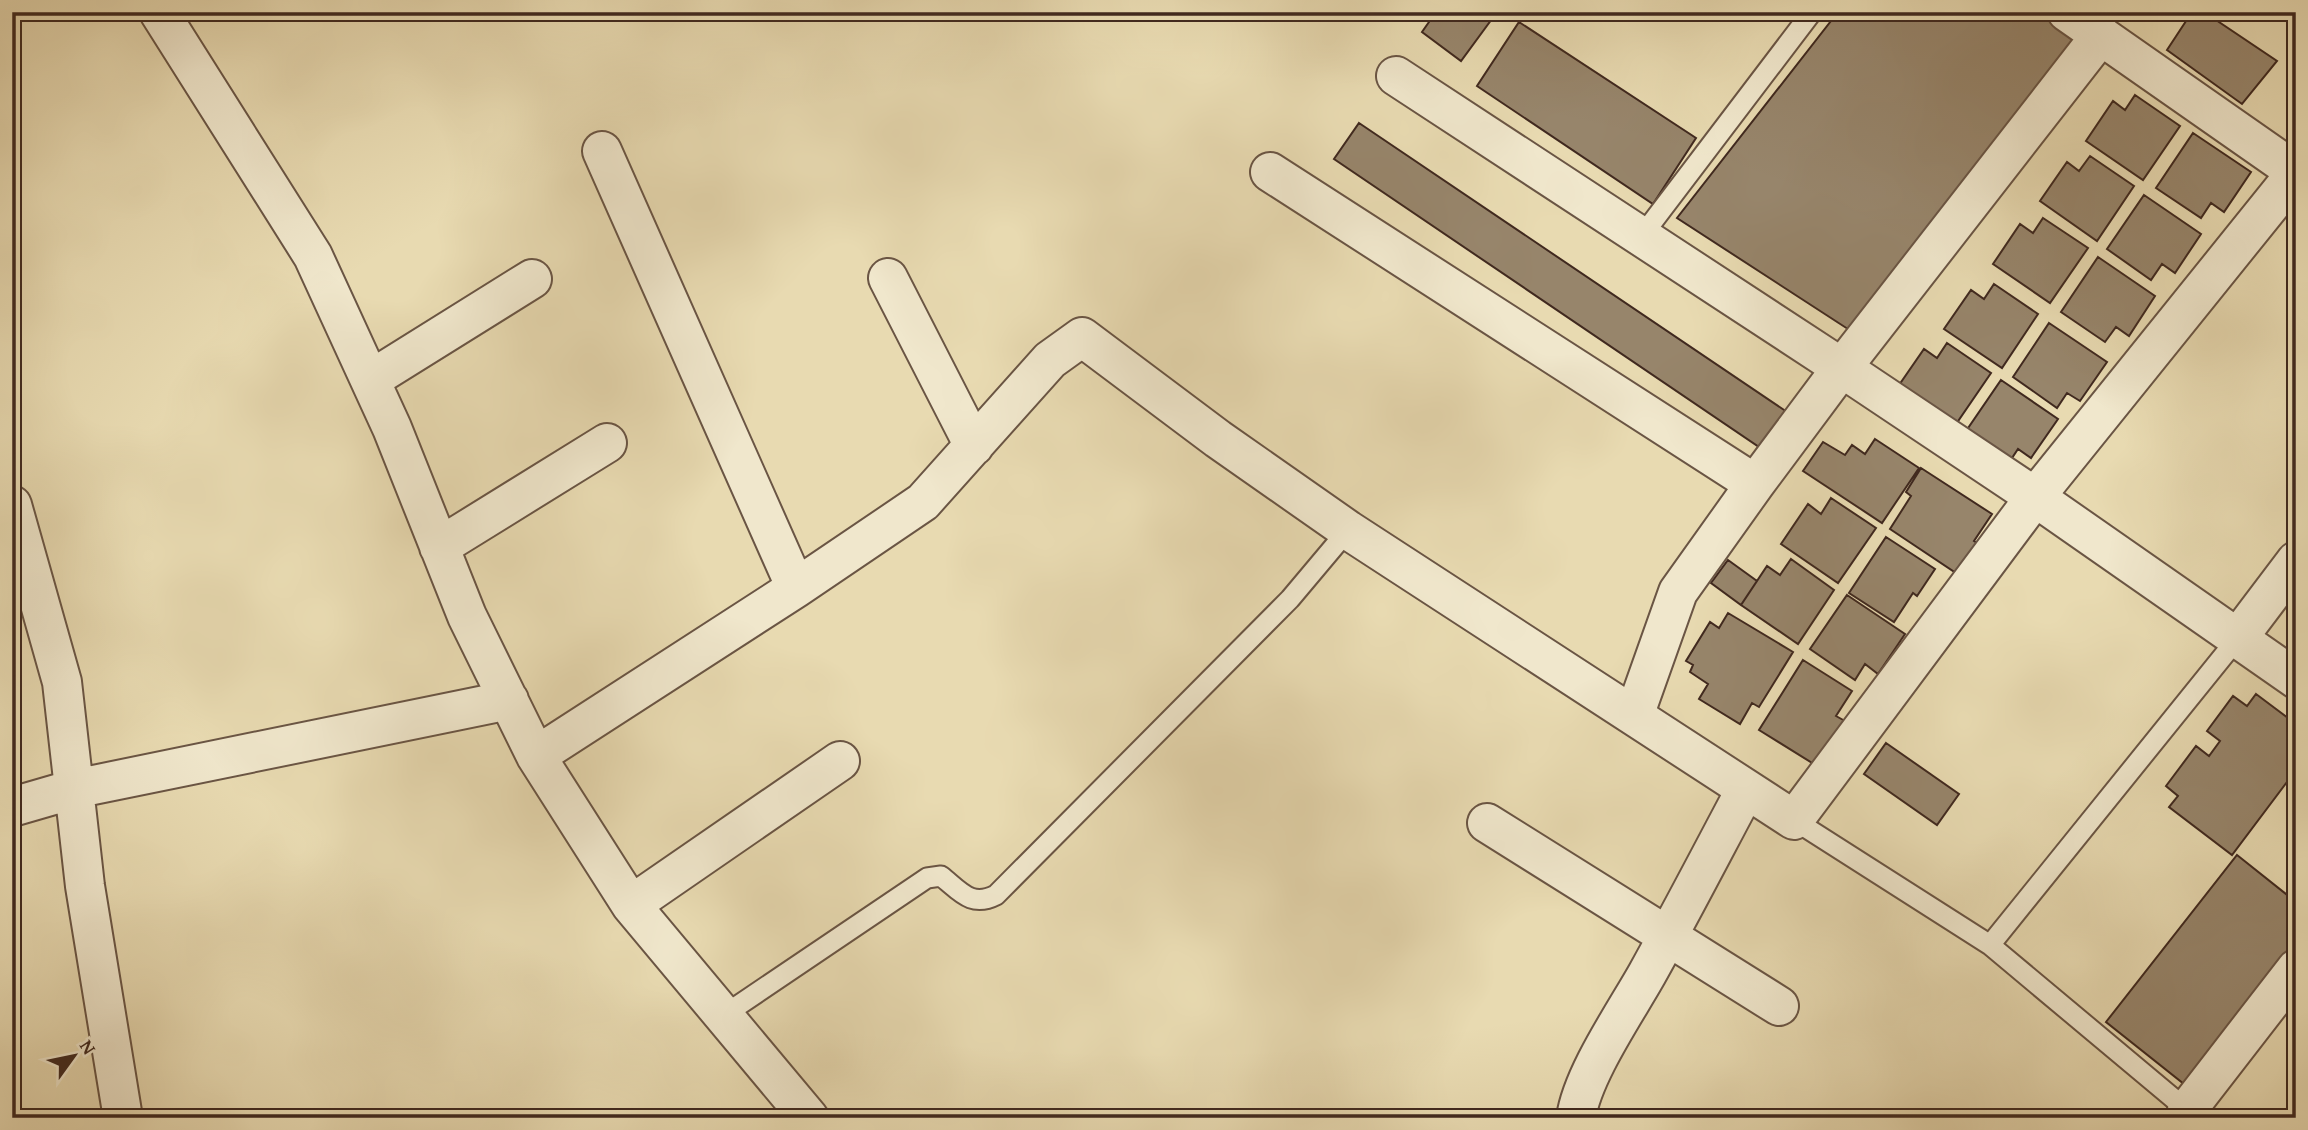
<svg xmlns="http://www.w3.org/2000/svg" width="2308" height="1130" font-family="'Gentium Book Plus',serif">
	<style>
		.building { fill: #97856b; stroke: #40291f; stroke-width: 2 }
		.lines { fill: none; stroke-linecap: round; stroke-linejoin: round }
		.service-casing { stroke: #6a5544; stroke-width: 23 }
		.minor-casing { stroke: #6a5544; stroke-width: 42 }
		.service { stroke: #f0e7cc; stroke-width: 19 }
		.minor { stroke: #f0e7cc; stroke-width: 38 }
	</style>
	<rect width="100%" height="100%" fill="#e8dab1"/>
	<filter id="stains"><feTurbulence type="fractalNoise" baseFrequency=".00286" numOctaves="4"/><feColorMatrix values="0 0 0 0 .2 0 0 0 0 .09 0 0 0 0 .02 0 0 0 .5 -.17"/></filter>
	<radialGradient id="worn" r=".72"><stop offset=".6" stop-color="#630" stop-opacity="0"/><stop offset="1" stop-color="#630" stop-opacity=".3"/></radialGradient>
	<!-- building -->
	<path class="building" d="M1436,12H1497L1461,61L1422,32Z
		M1838,12H2037L2078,40L1851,331L1677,218Z
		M2192,12H2204L2277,61L2242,104L2167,50Z
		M1519,22L1696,138L1653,204L1477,86Z
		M2135,95L2180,126L2143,180L2086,141L2113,101L2125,110Z
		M1359,123L1790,414L1765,451L1334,159Z
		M2193,133L2251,172L2224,212L2211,203L2201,218L2156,188Z
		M2090,156L2134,186L2097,241L2040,201L2067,162L2079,171Z
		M2144,195L2201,234L2175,273L2162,264L2151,280L2107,249Z
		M2043,218L2088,248L2050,303L1993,264L2020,224L2033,233Z
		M2098,257L2155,296L2129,336L2116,327L2105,342L2061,312Z
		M1994,284L2038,314L2002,368L1944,329L1971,290L1984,299Z
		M2049,323L2107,362L2080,401L2067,393L2057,408L2013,377Z
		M1947,343L1991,373L1954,427L1897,388L1924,349L1937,358Z
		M2001,380L2058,419L2031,458L2018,449L2008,464L1964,434Z
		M1875,439L1919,468L1882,523L1803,471L1823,442L1845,455L1852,445L1865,454Z
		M1921,468L1992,514L1974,541L1982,546L1962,577L1890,529L1911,496L1906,492Z
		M1831,498L1876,528L1838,583L1781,544L1808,504L1821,514Z
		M1886,537L1935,569L1917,596L1913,593L1894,622L1849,593Z
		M1791,559L1834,590L1798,644L1741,605L1767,566L1780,575Z
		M1728,560L1757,581L1741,605L1711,583Z
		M1847,595L1905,634L1878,674L1865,664L1855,680L1810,649Z
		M1728,613L1793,652L1759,707L1752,703L1740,724L1699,699L1708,684L1690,672L1693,665L1686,661L1710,622L1719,628Z
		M1803,660L1852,691L1836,716L1845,721L1817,766L1759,730Z
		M2256,694L2296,724V770L2232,855L2169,807L2178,796L2166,786L2196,746L2209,756L2220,741L2207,731L2233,696L2247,706Z
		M1886,743L1959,794L1937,825L1864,774Z
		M2237,855L2296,902V942L2184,1084L2106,1022Z"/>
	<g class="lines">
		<defs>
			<path id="service" d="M1641,237L1812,12
				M1794,820L1990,945L2192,1114
				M1990,945L2237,639
				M724,1015L927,878L941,876C960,891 971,908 996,895L1290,599L1348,530"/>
			<path id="minor" d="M159,12L313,256L392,428L467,616L536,756L631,905L809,1118
				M2067,12L2296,172
				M1396,76L1842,368L2035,497L2296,679
				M602,151L796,588
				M1270,172L1755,484
				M888,278L974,446
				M370,380L532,279
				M12,505L62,682L85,886L123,1118
				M439,547L607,443
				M2237,639L2296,561
				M1634,716L1678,592L1755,484L1831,382L2101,35
				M536,756L796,588L923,502L1050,360L1082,337L1218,439L1348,530L1794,820L2035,497L2296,173
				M12,807L74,789L509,700
				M1487,823L1779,1006
				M631,905L840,761
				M2187,1110L2296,969
				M1576,1118C1582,1075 1625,1013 1647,974C1681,913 1713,851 1746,789"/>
		</defs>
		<!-- service casing -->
		<use href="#service" class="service-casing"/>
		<!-- minor casing -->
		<use href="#minor" class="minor-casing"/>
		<!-- service -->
		<use href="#service" class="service"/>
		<!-- minor -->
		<use href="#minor" class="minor"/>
	</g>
	<!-- margin -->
	<rect width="2308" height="1130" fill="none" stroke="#e8dab1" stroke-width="42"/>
	<rect x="14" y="14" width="2280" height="1102" fill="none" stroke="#40291f" stroke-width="3.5"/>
	<rect x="21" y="21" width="2266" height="1088" fill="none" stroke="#40291f" stroke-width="2"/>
	<!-- north arrow -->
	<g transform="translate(74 1056) rotate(57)" stroke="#f0e7cc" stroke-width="5" paint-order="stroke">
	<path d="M0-5L12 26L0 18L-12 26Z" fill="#40291f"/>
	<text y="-10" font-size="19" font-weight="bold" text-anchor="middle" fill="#40291f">N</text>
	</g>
	<rect width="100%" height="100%" filter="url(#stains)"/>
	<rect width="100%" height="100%" fill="url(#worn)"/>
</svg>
